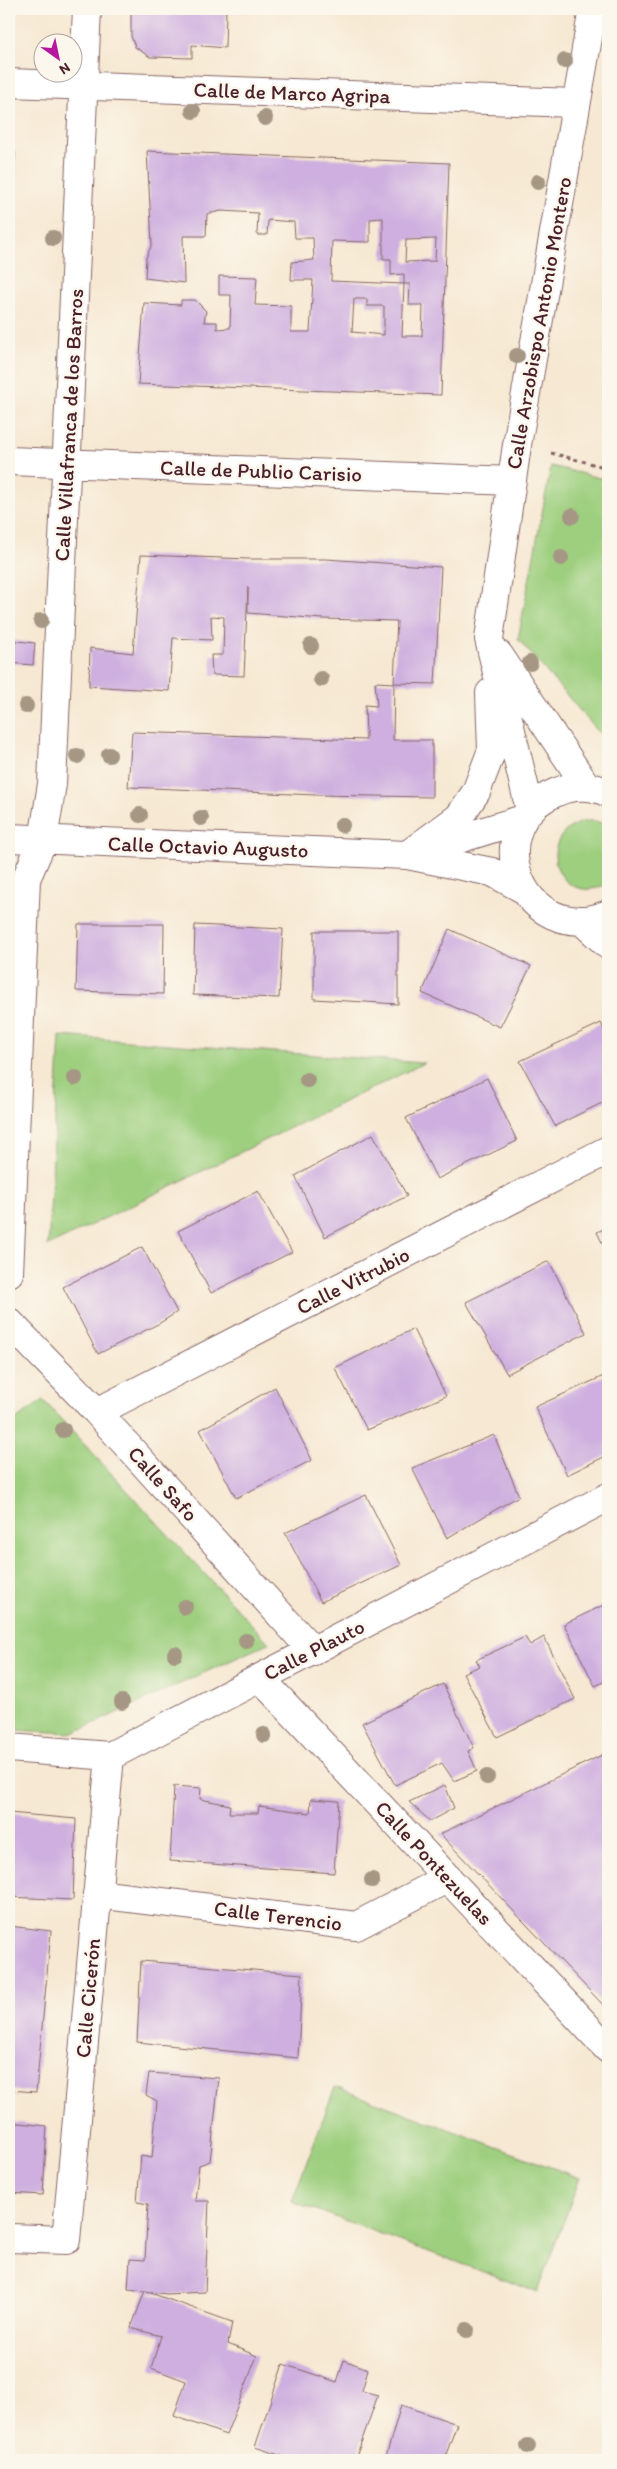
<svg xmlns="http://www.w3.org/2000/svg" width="617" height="2469" font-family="Itim,sans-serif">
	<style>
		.green { fill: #9ecf7f; stroke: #747755 }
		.building { fill: #ceafdf; fill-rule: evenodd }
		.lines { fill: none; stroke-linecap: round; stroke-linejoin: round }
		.minor-casing { stroke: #866565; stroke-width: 30 }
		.path { stroke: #866565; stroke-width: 3; stroke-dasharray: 4 4; stroke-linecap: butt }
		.minor { stroke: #fff; stroke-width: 28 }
		.tree { fill: #a59784 }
		.labels { text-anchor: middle; stroke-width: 5; stroke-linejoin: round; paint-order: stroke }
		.street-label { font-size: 21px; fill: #4a1f2b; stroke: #fbf7ec }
	</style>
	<rect width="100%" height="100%" fill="#fbf7ec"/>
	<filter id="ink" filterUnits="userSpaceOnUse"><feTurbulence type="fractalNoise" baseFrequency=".02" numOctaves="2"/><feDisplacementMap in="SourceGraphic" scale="10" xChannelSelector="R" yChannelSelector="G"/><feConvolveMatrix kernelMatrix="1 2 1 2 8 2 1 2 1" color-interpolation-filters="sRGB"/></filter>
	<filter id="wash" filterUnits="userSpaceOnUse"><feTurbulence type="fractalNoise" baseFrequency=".0096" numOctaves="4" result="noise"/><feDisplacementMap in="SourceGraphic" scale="20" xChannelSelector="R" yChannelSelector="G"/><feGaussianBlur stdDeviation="1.12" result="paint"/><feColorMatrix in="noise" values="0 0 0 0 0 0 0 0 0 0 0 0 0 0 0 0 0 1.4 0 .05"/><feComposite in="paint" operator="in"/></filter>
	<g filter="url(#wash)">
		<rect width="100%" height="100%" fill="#f6e8d2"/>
		<!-- green -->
		<path class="green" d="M551,466L608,480V743L518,639Z
			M585,821H596L608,826V883C560,911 529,836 585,821Z
			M60,1036L424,1063L48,1246Z
			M43,1400L269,1643L73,1733L9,1730V1425Z
			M335,2087L580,2178L537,2292L292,2201Z"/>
		<g id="blocks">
			<!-- building -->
			<path class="building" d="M131,9H226L225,48L192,45V58L150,57L135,47L131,36Z
				M147,151L449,163L441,395L138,384L144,303L181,305V300H195L206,311L204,322H217V329L230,328L231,295H219V276L257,277L255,305L291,306V332H310L313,280H291L292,262L314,260L313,238H295L294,222L268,220L267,235H257L258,213L221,211L207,214L206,236H183L184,283L145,278L146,258L152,244ZM383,218V259H391V275L404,274V284H410L409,305H423L422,336H402L404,284L331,281L332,241L370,242V219ZM436,239L435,261L405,262L406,240ZM354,299H367V306H384V335L352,332Z
				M9,152H15L10,290H9Z
				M141,555L249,559H326L441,567L435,684L394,683L393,740H432V797L316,795L128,787L132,732L366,740L365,705L377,706L375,682L394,683L397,621L323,619L248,613V587L244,676L212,675L211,655H223L224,617L211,616L212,640L173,638L169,691L89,686L90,648L133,653Z
				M9,640L35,643L33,665L9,663Z
				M78,924H164L163,994L76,991Z
				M195,925L283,929L279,998L193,995Z
				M449,929L531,966L500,1027L422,993Z
				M314,931H398V1004L314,999Z
				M601,1023L608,1037V1100L555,1126L520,1061Z
				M487,1078L517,1141L437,1179L406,1118Z
				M373,1134L407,1196L325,1237L295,1176Z
				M258,1191L292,1252L211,1293L178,1231Z
				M608,1227V1255L597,1232Z
				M142,1247L177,1312L160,1323L98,1354L63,1287Z
				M549,1261L586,1333L507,1374L466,1302Z
				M413,1329L446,1396L367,1430L335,1368Z
				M608,1374V1455L567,1475L535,1407Z
				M275,1387L312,1460L236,1498L200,1430Z
				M494,1435L519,1496L447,1538L412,1468Z
				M366,1495L401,1565L321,1602L285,1533Z
				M608,1603V1680L595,1686L564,1624Z
				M525,1637L530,1645L544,1637L575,1699L497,1737L463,1673L480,1666L476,1660Z
				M443,1684L474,1748L468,1751L477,1771L454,1781L442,1763L395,1785L362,1723Z
				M608,1752V2010L440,1834Z
				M445,1785L454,1808L430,1821L409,1802Z
				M174,1786L201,1788L200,1799L230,1805L229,1813H258L259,1806L310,1813L311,1799L339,1801L334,1873L170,1861Z
				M9,1813L76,1819L73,1900L9,1897Z
				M9,1926L51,1931L36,2092L9,2090Z
				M141,1961L302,1974L298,2058L137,2042Z
				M149,2073L219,2078L210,2161L199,2165L195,2201H209L205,2292L166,2294L145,2291L232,2322L228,2344L257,2356L226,2435L174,2416L186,2381L151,2368L161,2336L131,2328L145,2291L128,2289L130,2259L145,2260L148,2204L137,2202L141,2156L152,2158L157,2101L146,2095Z
				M9,2122L47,2126L43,2195L9,2193Z
				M344,2360L368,2369L362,2391L378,2395L355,2460H294L255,2447L283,2364L337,2382Z
				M401,2405L457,2424L444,2460H385Z"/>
		</g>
	</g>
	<g filter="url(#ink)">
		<use href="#blocks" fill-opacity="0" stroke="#866565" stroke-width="1"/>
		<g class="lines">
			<defs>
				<path id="minor" d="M9,83L576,103
					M9,461L512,481
					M499,655L587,787
					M608,793C593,785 572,785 557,792C473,826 524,950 608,914
					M530,810L489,639L517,445L593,9
					M9,838L407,855L492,872L523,889
					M430,848L523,819
					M407,855L459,817L476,792L492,750L490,693
					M581,920L608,945
					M9,1273L26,879L43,840L52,784L87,9
					M9,1322L97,1412L313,1651
					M97,1412L608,1150
					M260,1678L608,2049
					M9,1748L110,1756L608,1497
					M97,1894L356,1926L448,1878
					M9,2238L66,2240L110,1756"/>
			</defs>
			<!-- minor casing -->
			<use href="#minor" class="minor-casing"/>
			<!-- path -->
			<path class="path" d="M551,453L608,468"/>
			<!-- minor -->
			<use href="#minor" class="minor"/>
		</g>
		<!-- trees -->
		<g class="tree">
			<circle cx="565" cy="61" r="8"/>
			<circle cx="193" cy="111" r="8"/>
			<circle cx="265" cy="118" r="8"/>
			<circle cx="538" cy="182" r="8"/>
			<circle cx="53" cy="238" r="8"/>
			<circle cx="517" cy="356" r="8"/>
			<circle cx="572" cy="516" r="8"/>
			<circle cx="561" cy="558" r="8"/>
			<circle cx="41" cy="621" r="8"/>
			<circle cx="311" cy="646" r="8"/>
			<circle cx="530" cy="663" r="8"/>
			<circle cx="321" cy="679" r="8"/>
			<circle cx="26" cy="706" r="8"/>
			<circle cx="109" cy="755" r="8"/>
			<circle cx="77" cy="756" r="8"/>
			<circle cx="140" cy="815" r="8"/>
			<circle cx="201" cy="818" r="8"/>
			<circle cx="342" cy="825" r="8"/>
			<circle cx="75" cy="1078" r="8"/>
			<circle cx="307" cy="1080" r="8"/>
			<circle cx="63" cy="1430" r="8"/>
			<circle cx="185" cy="1607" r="8"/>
			<circle cx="246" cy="1641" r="8"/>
			<circle cx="175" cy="1654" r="8"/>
			<circle cx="122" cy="1702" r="8"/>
			<circle cx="264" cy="1735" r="8"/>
			<circle cx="487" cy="1777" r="8"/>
			<circle cx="372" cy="1880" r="8"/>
			<circle cx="467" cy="2330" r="8"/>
			<circle cx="528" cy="2446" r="8"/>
		</g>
	</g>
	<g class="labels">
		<!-- street labels -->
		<g class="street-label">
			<text transform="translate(292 93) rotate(2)" y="7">Calle de Marco Agripa</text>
			<text transform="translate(539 323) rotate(-80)" y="7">Calle Arzobispo Antonio Montero</text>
			<text transform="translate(69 425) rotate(-87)" y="7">Calle Villafranca de los Barros</text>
			<text transform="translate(261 471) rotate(2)" y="7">Calle de Publio Carisio</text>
			<text transform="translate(208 847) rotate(2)" y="7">Calle Octavio Augusto</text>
			<text transform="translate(353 1281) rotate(-27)" y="7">Calle Vitrubio</text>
			<text transform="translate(163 1484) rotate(48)" y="7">Calle Safo</text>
			<text transform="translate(314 1650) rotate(-27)" y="7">Calle Plauto</text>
			<text transform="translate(434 1863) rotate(47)" y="7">Calle Pontezuelas</text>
			<text transform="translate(278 1916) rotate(7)" y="7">Calle Terencio</text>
			<text transform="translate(88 1998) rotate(-85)" y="7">Calle Cicerón</text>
		</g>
	</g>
	<!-- margin -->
	<rect width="617" height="2469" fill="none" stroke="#fbf7ec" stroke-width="30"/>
	<!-- north arrow -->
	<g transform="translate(58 58) rotate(147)"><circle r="24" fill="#fbf7ec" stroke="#b4a19f"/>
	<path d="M0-4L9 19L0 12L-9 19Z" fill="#b5179e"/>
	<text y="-8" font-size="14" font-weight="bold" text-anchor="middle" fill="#4a1f2b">N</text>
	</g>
</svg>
